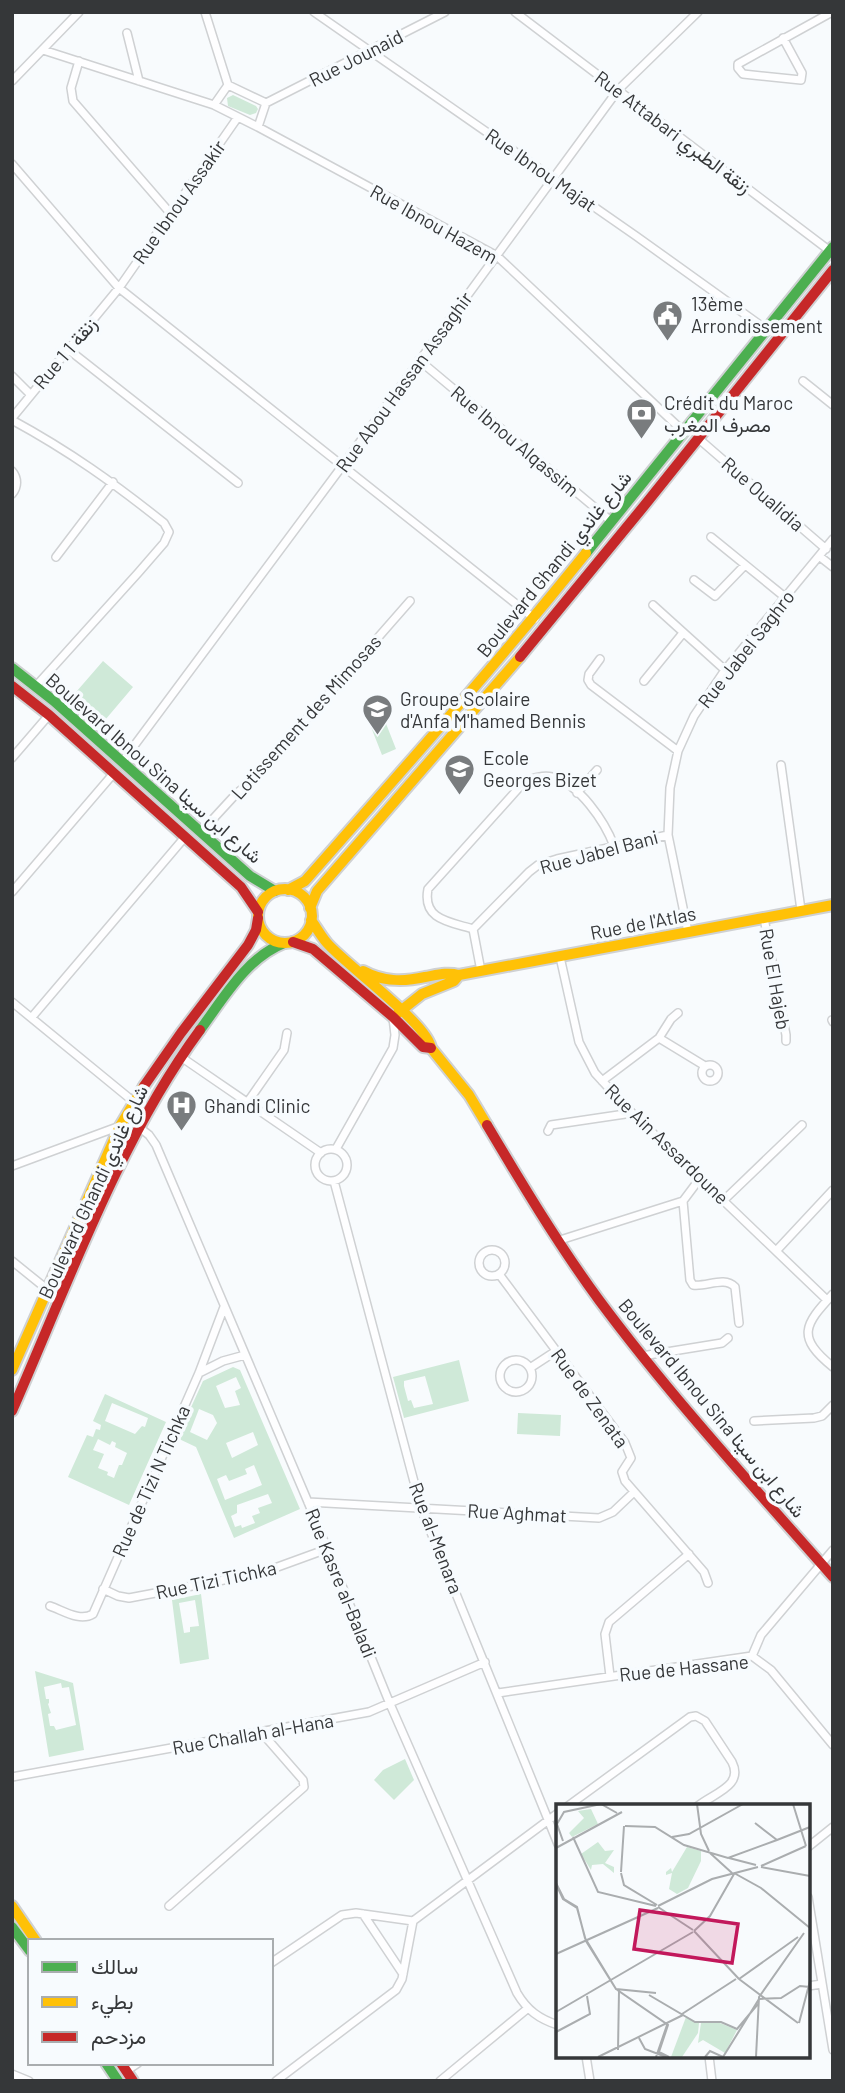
<svg xmlns="http://www.w3.org/2000/svg" width="845" height="2093" font-family="Barlow,Vazirmatn,sans-serif">
	<style>
		.green { fill: #cfe9d8; fill-rule: evenodd }
		.lines { fill: none; stroke-linecap: round; stroke-linejoin: round }
		.street-casing { stroke: #cfd1d3; stroke-width: 10 }
		.fast-casing { stroke: #cfd1d3; stroke-width: 14 }
		.slow-casing { stroke: #cfd1d3; stroke-width: 14 }
		.jam-casing { stroke: #cfd1d3; stroke-width: 14 }
		.street { stroke: #fefeff; stroke-width: 7 }
		.fast { stroke: #4caf50; stroke-width: 10 }
		.slow { stroke: #ffc107; stroke-width: 10 }
		.jam { stroke: #c62828; stroke-width: 10 }
		.labels { text-anchor: middle; stroke-width: 7; stroke-linejoin: round; paint-order: stroke }
		.street-label { font-size: 19px; fill: #353739; stroke: #f7fbfe }
		.poi-label { font-size: 19px; fill: #353739; stroke: #f7fbfe; text-anchor: start }
		.inset-road { fill: none; stroke: #aaadaf; stroke-width: 2 }
		.view { fill: #c2185b; fill-opacity: 0.15; stroke: #c2185b; stroke-width: 3.5 }
		.inset-edge { fill: none; stroke: #353739; stroke-width: 3.5 }
	</style>
	<rect width="100%" height="100%" fill="#f8fbfd"/>
	<!-- green -->
	<path class="green" d="M233,95L256,106L258,109L256,113L250,115L228,106L227,98Z
		M103,661L133,687L100,726L70,699Z
		M385,721L396,749L382,755L371,727Z
		M459,1360L469,1401L404,1418L393,1377ZM425,1376L433,1404L414,1408L411,1400L408,1401L404,1386V1381Z
		M233,1367L240,1370L300,1509L234,1538L196,1447L177,1438L203,1381ZM236,1377L241,1388L235,1391L240,1405L225,1408L216,1386ZM199,1409L213,1415L217,1423L207,1440L190,1432ZM253,1432L258,1445L232,1458L226,1443ZM254,1465L262,1485L225,1500L217,1479L226,1475L229,1481L247,1474L245,1469ZM268,1494L272,1503L258,1508L260,1513L252,1516L255,1523L242,1528L241,1525L235,1527L231,1516L237,1513V1505Z
		M105,1394L166,1422L129,1505L68,1477L87,1435L93,1437L96,1429L100,1430L101,1425L93,1421ZM112,1403L148,1418L145,1427L142,1426L135,1434L105,1421ZM98,1439L110,1445L112,1441L116,1443L115,1447L127,1453L122,1465H119L114,1478L107,1475L108,1472L98,1468L104,1454L93,1450Z
		M518,1413L561,1415L560,1436L517,1434Z
		M201,1594L209,1659L180,1664L172,1600ZM195,1600L199,1626L190,1627V1632L184,1633L179,1603Z
		M35,1671L73,1683L84,1750L49,1757ZM61,1683L62,1688L69,1687L76,1725L56,1730L54,1726H50L48,1714L51,1713L48,1704L49,1703V1699H46L44,1687Z
		M405,1759L414,1780L394,1800L374,1780L383,1770Z"/>
	<g class="lines">
		<defs>
			<path id="street" d="M205,12L228,85
				M314,12L636,236L767,330
				M515,12L830,251
				M127,33L139,81
				M783,38L802,73L801,80L743,74L738,68V64L832,12
				M43,50L214,105L258,127L497,256L684,432
				M79,61L71,88L73,101L171,214
				M12,81L79,12
				M266,103L445,12
				M214,105L228,85L266,103L258,127
				M12,164L119,288L535,619
				M69,350L238,483
				M419,360L612,522
				M12,376L30,394
				M803,381L833,405
				M12,418L119,288L238,117
				M12,420C69,451 114,483 164,523L169,532L164,543L138,573L36,686
				M699,439L826,549
				M12,471C18,478 18,487 12,494
				M711,537L786,598
				M819,556L833,567
				M56,557L113,482
				M694,580L715,596L745,565
				M653,605L725,670
				M600,659L589,674L588,680L591,685L678,751
				M644,681L683,633
				M12,758L49,715
				M122,762L343,465L618,90L698,12
				M781,765L801,910
				M577,793L597,770
				M201,832L236,794L255,778L410,601
				M12,892L114,773
				M764,918L786,1035V1041
				M473,929C450,922 422,920 428,889L525,781C534,778 543,775 552,777C579,783 605,822 614,846
				M688,932L668,835L670,788L678,751L694,716L725,670L833,539
				M560,957L579,1042L595,1073L632,1113L827,1300
				M481,971L473,929L529,872L538,865L557,859L668,835
				M12,1002L134,1102
				M32,1017L185,837
				M832,1020L833,1022
				M659,1038L705,1066
				M181,1057L321,1153
				M702 1073a8 8 0 1 1 16 0a8 8 0 1 1-16 0Z
				M602,1081L659,1038L671,1019L678,1013
				M247,1103L284,1050L287,1033
				M140,1128L149,1135L156,1145L308,1502L390,1704L517,1993C527,2010 539,2019 558,2025
				M548,1131L551,1125L632,1113
				M315 1165a16 16 0 1 1 32 0a16 16 0 1 1-32 0Z
				M336,1149L393,1048L395,1035L393,1018
				M12,1166L120,1126
				M334,1181L421,1508L558,1844
				M724,1200L802,1125
				M683,1201L690,1280L693,1285C707,1287 724,1276 735,1287L739,1323
				M557,1241L683,1201L701,1177
				M479 1263a13 13 0 1 1 26 0a13 13 0 1 1-26 0Z
				M777,1250L833,1190
				M12,1261L48,1290
				M499,1274L625,1443L631,1458L622,1472L625,1481L704,1572L708,1583
				M833,1294C804,1325 796,1337 833,1367
				M642,1356L722,1343L728,1338
				M500 1376a16 16 0 1 1 32 0a16 16 0 1 1-32 0Z
				M530,1368L556,1351
				M199,1373L223,1361L245,1355
				M754,1421L814,1418L822,1416L833,1405
				M308,1502L599,1518L613,1512L634,1492
				M103,1589L118,1596L129,1598L261,1573L327,1549
				M50,1606C64,1611 80,1622 93,1614L199,1373L224,1307
				M752,1656L761,1635L833,1550
				M610,1676L605,1634L609,1622L689,1554
				M498,1693L752,1656L771,1670L833,1745
				M12,1777L369,1712L485,1662
				M568,1806L690,1717L696,1716L705,1721L732,1762C744,1786 714,1793 698,1806
				M808,1847L833,1827
				M808,1897L833,2050
				M169,1906L304,1787L303,1780L262,1733
				M363,1914L403,1974
				M271,1963L342,1915L356,1913L413,1921
				M808,1986L822,1984
				M586,2056L590,2081
				M709,2056L712,2081
				M126,2071L138,2063
				M12,2074L29,2081
				M276,2081L396,1990L402,1979L413,1921L558,1813
				M440,2081L527,2009"/>
			<path id="fast" d="M586,553L833,247
				M12,668L54,701L250,876L275,891
				M200,1030C223,999 246,958 284,943
				M12,1927L30,1951
				M106,2063L118,2081"/>
			<path id="slow" d="M258 916a27 27 0 1 1 54 0a27 27 0 1 1-54 0Z
				M288,890L305,881C400,773 496,665 586,553
				M310,908L317,891L520,657
				M311,920C316,927 321,936 327,943C346,965 428,1024 431,1048L469,1095L487,1125
				M363,971C383,982 403,982 425,977C437,975 447,972 459,975L833,905
				M398,1013L422,994L454,981L459,975
				M12,1370L120,1126L144,1086
				M12,1906L36,1941"/>
			<path id="jam" d="M520,657L644,506L833,270
				M12,686L49,715L241,887L258,912
				M293,942L313,949L393,1017L423,1047L431,1048
				M144,1086L181,1033L248,945L256,930L258,918
				M487,1125C522,1184 558,1244 599,1300C671,1397 753,1486 833,1577
				M12,1411C67,1286 119,1140 200,1030
				M121,2063L133,2081"/>
		</defs>
		<!-- street casing -->
		<use href="#street" class="street-casing"/>
		<!-- fast casing -->
		<use href="#fast" class="fast-casing"/>
		<!-- slow casing -->
		<use href="#slow" class="slow-casing"/>
		<!-- jam casing -->
		<use href="#jam" class="jam-casing"/>
		<!-- street -->
		<use href="#street" class="street"/>
		<!-- fast -->
		<use href="#fast" class="fast"/>
		<!-- slow -->
		<use href="#slow" class="slow"/>
		<!-- jam -->
		<use href="#jam" class="jam"/>
	</g>
	<!-- icons -->
	<defs>
		<symbol id="civic-pin" viewBox="-11 -11 22 30"><path d="M0 17L-7.5 6A9.5 9.5 0 1 1 7.5 6Z" fill="#797c7e" stroke="#f7fbfe"/><path d="M-.6-6.5H3V-4.5H.6V-3L4-1V1h2V6H-6V1h2V-1L-.6-3ZM-1.2 2.5V6h2.4V2.5Z" fill="#fff"/></symbol>
		<symbol id="bank-pin" viewBox="-11 -11 22 30"><path d="M0 17L-7.5 6A9.5 9.5 0 1 1 7.5 6Z" fill="#797c7e" stroke="#f7fbfe"/><path d="M-6-4H6V4H-6ZM0-2.3a2.3 2.3 0 1 0 0 4.6a2.3 2.3 0 1 0 0-4.6Z" fill="#fff"/></symbol>
		<symbol id="school-pin" viewBox="-11 -11 22 30"><path d="M0 17L-7.5 6A9.5 9.5 0 1 1 7.5 6Z" fill="#797c7e" stroke="#f7fbfe"/><path d="M0-5L7-2L0 1L-7-2ZM-4 1L0 2.5L4 1V4Q0 6-4 4Z" fill="#fff"/></symbol>
		<symbol id="hospital-pin" viewBox="-11 -11 22 30"><path d="M0 17L-7.5 6A9.5 9.5 0 1 1 7.5 6Z" fill="#797c7e" stroke="#f7fbfe"/><path d="M-5-5h3v3.5h4V-5h3V5h-3V1.5h-4V5h-3Z" fill="#fff"/></symbol>
	</defs>
	<g fill-rule="evenodd">
		<use href="#civic-pin" x="650" y="298" width="35" height="47"/>
		<use href="#bank-pin" x="624" y="396" width="35" height="47"/>
		<use href="#school-pin" x="360" y="692" width="35" height="47"/>
		<use href="#school-pin" x="442" y="752" width="35" height="47"/>
		<use href="#hospital-pin" x="164" y="1088" width="35" height="47"/>
	</g>
	<g class="labels">
		<!-- street labels -->
		<g class="street-label">
			<text transform="translate(356 58) rotate(-27)" y="7">Rue Jounaid</text>
			<text transform="translate(673 132) rotate(37)" y="7">Rue Attabari زنقة الطبري</text>
			<text transform="translate(541 170) rotate(35)" y="7">Rue Ibnou Majat</text>
			<text transform="translate(179 202) rotate(-55)" y="7">Rue Ibnou Assakir</text>
			<text transform="translate(434 224) rotate(29)" y="7">Rue Ibnou Hazem</text>
			<text transform="translate(65 353) rotate(-50)" y="7">Rue 1 زنقة 1</text>
			<text transform="translate(404 382) rotate(-54)" y="7">Rue Abou Hassan Assaghir</text>
			<text transform="translate(515 441) rotate(40)" y="7">Rue Ibnou Alqassim</text>
			<text transform="translate(763 494) rotate(41)" y="7">Rue Oualidia</text>
			<text transform="translate(554 564) rotate(-51)" y="7">Boulevard Ghandi شارع غاندي</text>
			<text transform="translate(746 649) rotate(-52)" y="7">Rue Jabel Saghro</text>
			<text transform="translate(306 717) rotate(-48)" y="7">Lotissement des Mimosas</text>
			<text transform="translate(154 768) rotate(41)" y="7">Boulevard Ibnou Sina شارع ابن سينا</text>
			<text transform="translate(599 852) rotate(-15)" y="7">Rue Jabel Bani</text>
			<text transform="translate(643 923) rotate(-11)" y="7">Rue de l'Atlas</text>
			<text transform="translate(775 979) rotate(80)" y="7">Rue El Hajeb</text>
			<text transform="translate(667 1144) rotate(44)" y="7">Rue Ain Assardoune</text>
			<text transform="translate(93 1192) rotate(-65)" y="7">Boulevard Ghandi شارع غاندي</text>
			<text transform="translate(590 1398) rotate(54)" y="7">Rue de Zenata</text>
			<text transform="translate(712 1408) rotate(50)" y="7">Boulevard Ibnou Sina شارع ابن سينا</text>
			<text transform="translate(151 1481) rotate(-66)" y="7">Rue de Tizi N Tichka</text>
			<text transform="translate(517 1513) rotate(3)" y="7">Rue Aghmat</text>
			<text transform="translate(436 1538) rotate(69)" y="7">Rue al-Menara</text>
			<text transform="translate(216 1580) rotate(-12)" y="7">Rue Tizi Tichka</text>
			<text transform="translate(341 1583) rotate(68)" y="7">Rue Kasre al-Baladi</text>
			<text transform="translate(684 1668) rotate(-6)" y="7">Rue de Hassane</text>
			<text transform="translate(253 1734) rotate(-10)" y="7">Rue Challah al-Hana</text>
		</g>
		<!-- poi labels -->
		<g class="poi-label">
			<text x="691" y="311">13ème<tspan x="691" dy="22">Arrondissement</tspan></text>
			<text x="664" y="410">Crédit du Maroc<tspan x="664" dy="22">مصرف المغرب</tspan></text>
			<text x="400" y="706">Groupe Scolaire<tspan x="400" dy="22">d'Anfa M'hamed Bennis</tspan></text>
			<text x="483" y="765">Ecole<tspan x="483" dy="22">Georges Bizet</tspan></text>
			<text x="204" y="1113">Ghandi Clinic</text>
		</g>
	</g>
	<!-- overview -->
	<g transform="translate(556 1804)">
		<rect width="254" height="254" fill="#f8fbfd"/>
		<path d="M35,5L42,20L16,33L13,29L28,14L22,7ZM42,38L49,47L58,46L49,59L58,63V69L47,60L36,61L35,66L25,50ZM131,43L145,47V57L132,84L121,90L113,85L116,69L110,71V68L115,64L116,68ZM145,219H164L181,226L169,249L147,236L142,239Z" fill="#cfe9d8"/>
		<path d="M130,213L143,219L142,229L126,253H115Z" fill="#cfe9d8"/>
		<path class="inset-road" d="M141,0L145,30L153,47M237,0L250,42M199,19L221,36M69,22L99,23L128,41L172,54L221,36M17,33L42,88L100,102M116,33L133,30L187,0M221,36L254,23M7,37L1,20L8,8L45,0L61,9M0,44L66,8M154,49L176,69M173,54L200,61M205,62L250,42M205,63L254,72M65,68L68,22M65,69L68,81L101,101M178,69L205,84L254,124M0,79L8,95L21,103L29,134L60,185L100,189M0,80L7,95L21,104L30,137L60,185L112,221L103,248L113,253M102,102L156,75L202,63M102,103L137,126M138,127L154,112L178,70M138,127L183,175M0,150L102,104M183,175L242,133M183,175L242,219M93,191L139,218H165L181,225L202,200M0,208L137,128M126,210L180,175M243,219L254,177M0,228L34,210L31,192M83,234L89,245L110,253M62,246L63,187M42,253L127,211M100,253L111,221M149,253L154,247L167,253L203,195L225,194L244,182L254,183M200,253L203,193L248,129"/>
		<path class="view" d="M84,106L182,120L176,159L78,145Z"/>
		<rect width="254" height="254" class="inset-edge"/>
	</g>
	<!-- border -->
	<rect width="845" height="2093" fill="none" stroke="#353739" stroke-width="28"/>
	<!-- legend -->
	<rect x="28" y="1939" width="245" height="126" fill="#f7fbfe" stroke="#a9adaf" stroke-width="2"/>
	<rect x="42" y="1962" width="35" height="10" fill="#4caf50" stroke="#a9adaf" stroke-width="2"/>
	<text x="91" y="1974" font-size="21" fill="#353739">سالك</text>
	<rect x="42" y="1997" width="35" height="10" fill="#ffc107" stroke="#a9adaf" stroke-width="2"/>
	<text x="91" y="2009" font-size="21" fill="#353739">بطيء</text>
	<rect x="42" y="2032" width="35" height="10" fill="#c62828" stroke="#a9adaf" stroke-width="2"/>
	<text x="91" y="2044" font-size="21" fill="#353739">مزدحم</text>
</svg>
